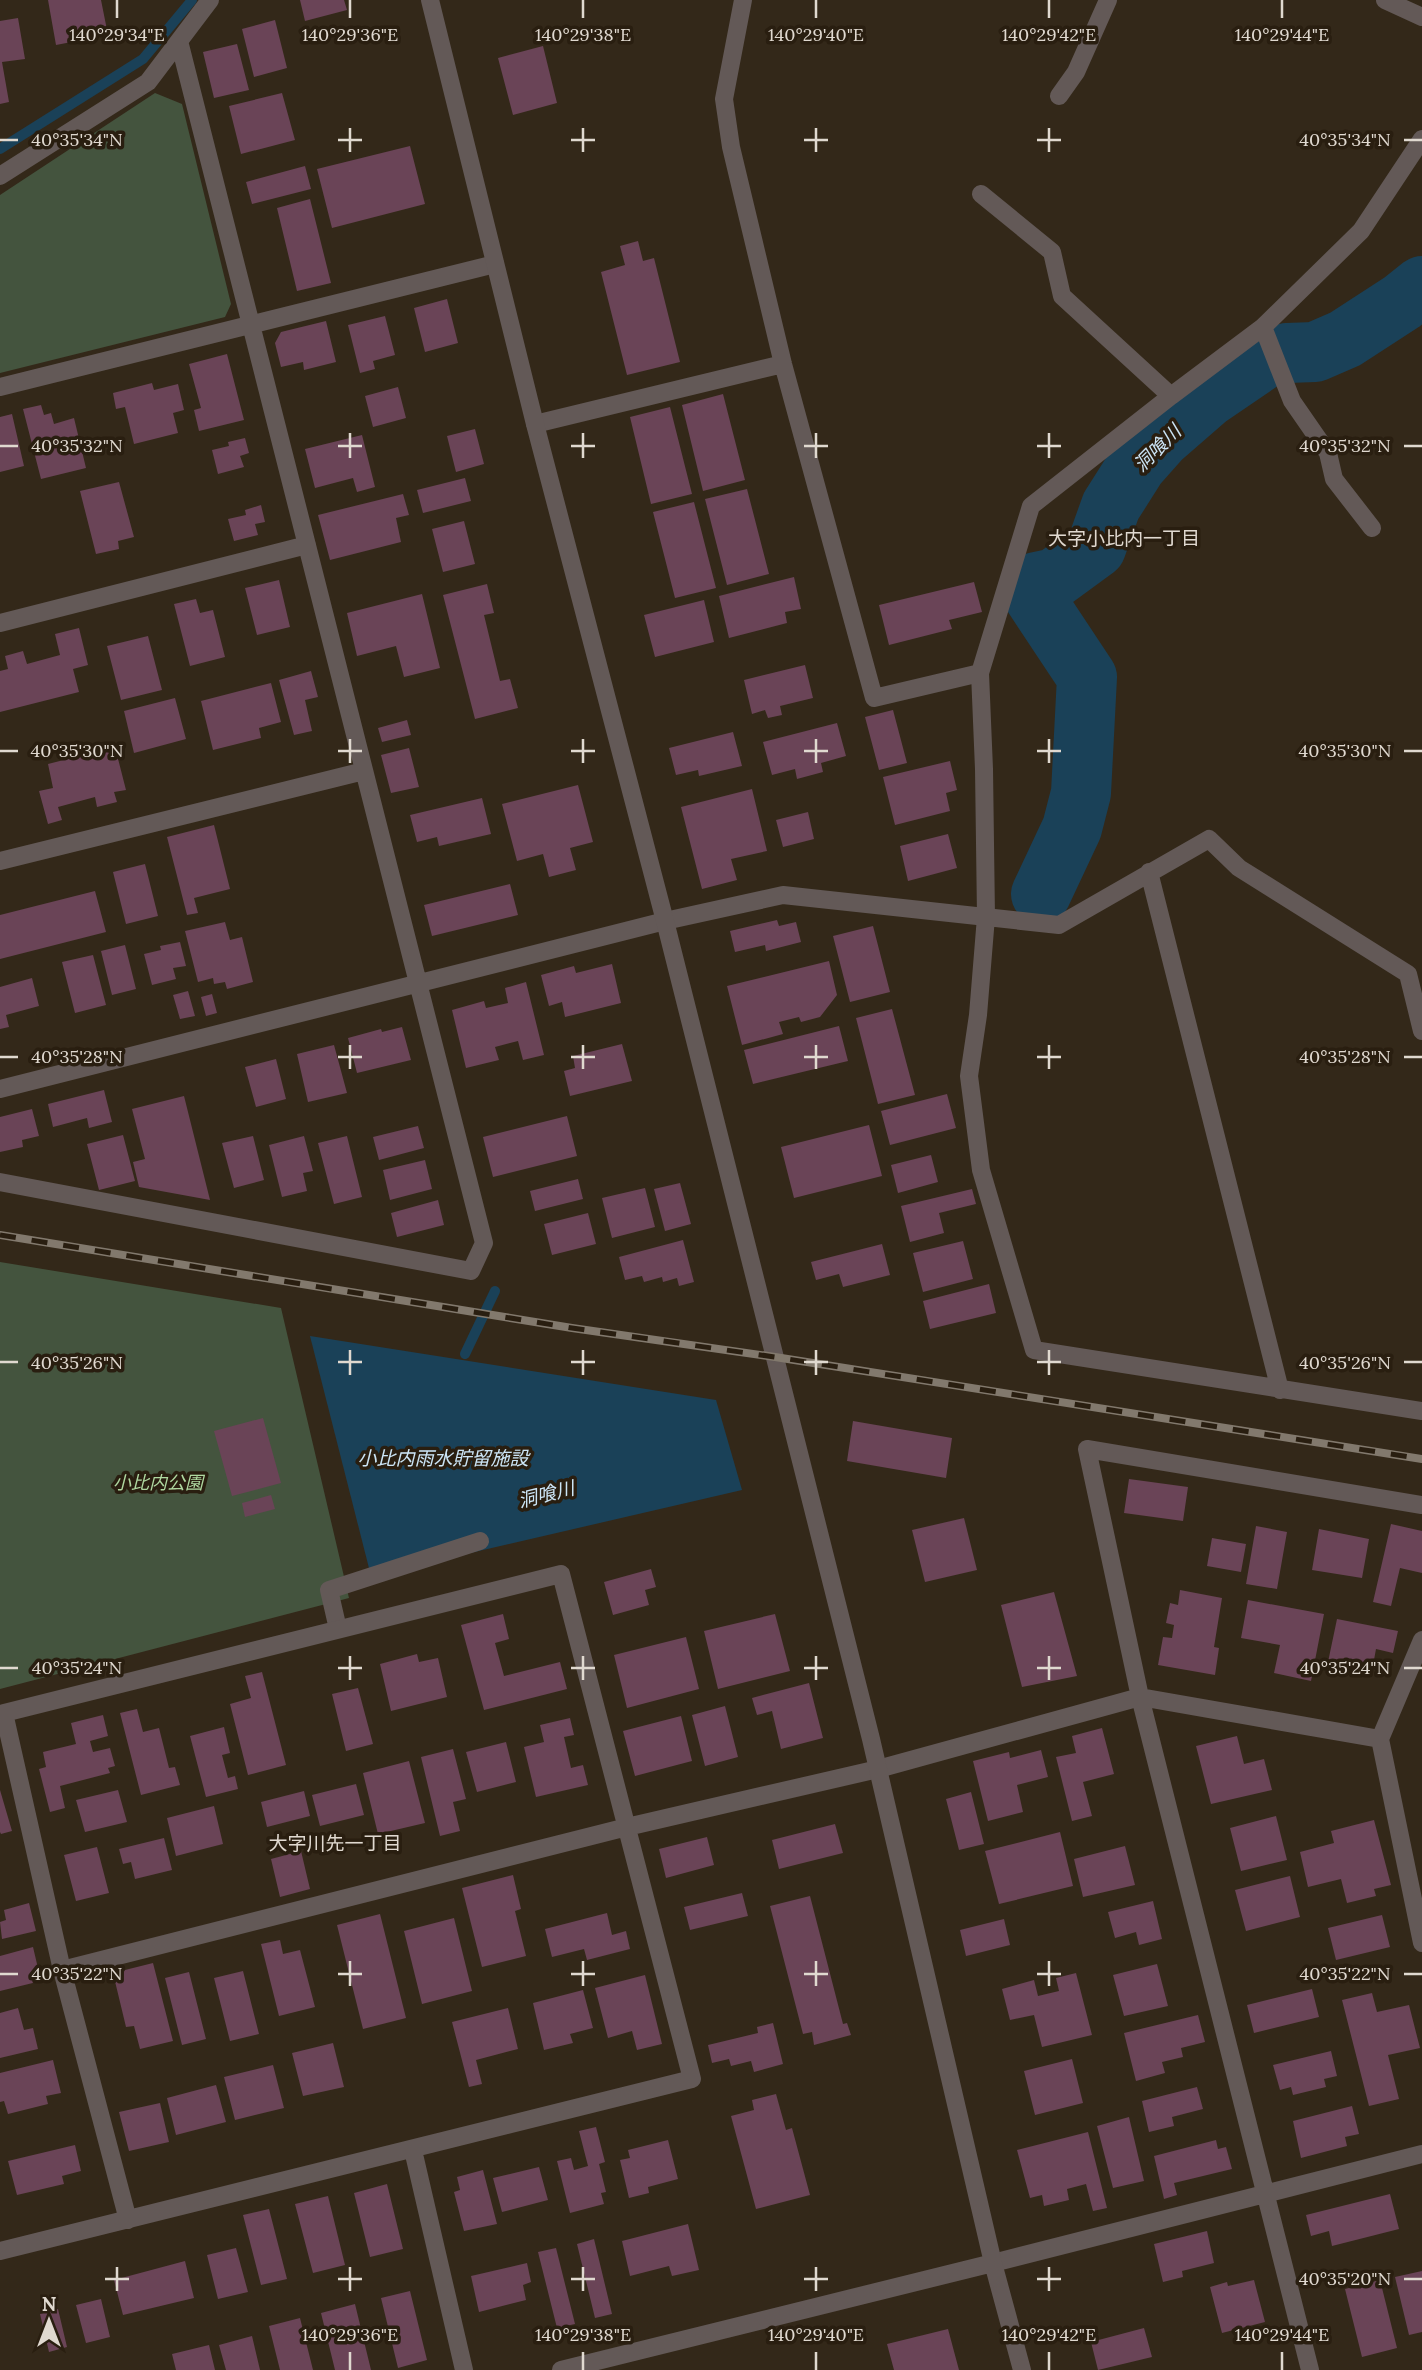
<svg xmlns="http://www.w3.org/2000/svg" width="1422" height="2370" font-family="Lora,'Noto Sans JP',serif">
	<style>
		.green { fill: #44543e }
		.water { fill: #1a4158 }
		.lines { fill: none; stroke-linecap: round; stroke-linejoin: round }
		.stream { stroke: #1a4158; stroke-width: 10 }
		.river { stroke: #1a4158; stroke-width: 60 }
		.building { fill: #6a4457 }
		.service { stroke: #635957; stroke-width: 18 }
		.minor { stroke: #635957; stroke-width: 18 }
		.tertiary { stroke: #635957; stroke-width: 18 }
		.rail-casing { stroke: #82796d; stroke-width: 8 }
		.rail { stroke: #291e10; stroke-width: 5; stroke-dasharray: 16; stroke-linecap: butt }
		.ticks { fill: none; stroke: #e0d9d0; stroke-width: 2.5 }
		.labels { text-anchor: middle; stroke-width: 7; stroke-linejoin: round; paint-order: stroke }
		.park-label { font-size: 18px; font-style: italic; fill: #afd8a0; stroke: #291e10 }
		.water-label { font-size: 19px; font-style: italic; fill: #cce5f6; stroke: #291e10 }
		.neighbourhood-label { font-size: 19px; fill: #e0d9d0; stroke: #291e10 }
		.ticks-label { font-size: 18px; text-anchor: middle; fill: #e0d9d0; stroke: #291e10; stroke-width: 7; stroke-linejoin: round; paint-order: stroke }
	</style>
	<rect width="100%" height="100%" fill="#332819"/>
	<!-- green -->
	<path class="green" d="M155,93L182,104L231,304L225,317L0,373V195Z
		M0,1262L281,1308L349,1598L0,1689Z"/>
	<!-- water -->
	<path class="water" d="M310,1336L716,1400L742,1490L371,1576Z"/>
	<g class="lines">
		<!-- stream -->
		<path class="stream" d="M0,149L143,59L192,0
			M465,1354L495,1291"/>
		<!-- river -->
		<path class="river" d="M1041,894L1072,828L1081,793L1087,677L1032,594L1036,582L1055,578L1096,548L1111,506L1137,465L1161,438L1207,398L1264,359L1287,353L1315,352L1345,339L1402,302L1422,286"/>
	</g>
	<!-- building -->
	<path class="building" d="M48,0H101L108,35L56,45Z
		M300,0H344L347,10L305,21Z
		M18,18L25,59L2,62L9,102L0,104V21Z
		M275,20L287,68L254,77L242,29Z
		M237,44L249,90L214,98L203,52Z
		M543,46L557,103L513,115L498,58Z
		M282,93L295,140L241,154L229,106Z
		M410,146L425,204L332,228L317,169Z
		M305,166L311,189L252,204L246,182Z
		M310,199L331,283L297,291L277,208Z
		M638,241L643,261L654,258L680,362L627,375L601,272L625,265L620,246Z
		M447,299L458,343L425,352L414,308Z
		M385,316L395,355L373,361L375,369L360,373L348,325Z
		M326,321L336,362L304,370L303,362L281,367L275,343L281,332Z
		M227,354L244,420L199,431L194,410L201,408L189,364Z
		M152,383L154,390L178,384L184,410L173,413L178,433L134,444L125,407L116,409L113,393Z
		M398,387L406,418L373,427L365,396Z
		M723,394L745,480L703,491L682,405Z
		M41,405L44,415L51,413L54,424L74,418L86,468L41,479L23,409Z
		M670,407L692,494L651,504L630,417Z
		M12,414L24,466L0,472V417Z
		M475,429L484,464L456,472L447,436Z
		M362,435L375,487L357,492L353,478L315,488L305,449Z
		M245,438L249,453L240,456L244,467L218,474L212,450L229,446L228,442Z
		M465,478L471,501L423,513L417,490Z
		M119,482L134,537L118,541L119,549L96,554L80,491Z
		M747,489L769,574L727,585L705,499Z
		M403,494L409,515L396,518L401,542L330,560L318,515Z
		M694,502L716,588L675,598L653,512Z
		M261,505L265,522L255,524L258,535L234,541L228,519L246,515L245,510Z
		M464,521L475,564L443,572L432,529Z
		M794,577L801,609L785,612L787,623L729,638L719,596Z
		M279,580L290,627L257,635L245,588Z
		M974,582L982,612L949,620L952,629L889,645L879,605Z
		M487,584L494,613L484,615L500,681L510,679L518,708L475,719L443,595Z
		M422,594L440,668L404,677L396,646L357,656L347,613Z
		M196,599L200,613L213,610L225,657L190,666L174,604Z
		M704,600L714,642L655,657L644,615Z
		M79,628L88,665L73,669L79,692L0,712V671L8,669L5,656L23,651L27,664L60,655L55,634Z
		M148,636L162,690L121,700L107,646Z
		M805,665L813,698L780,706L782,715L768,718L765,710L752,714L744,680Z
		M311,671L318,697L305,700L312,731L294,735L279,680Z
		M271,683L281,722L259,728L261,738L213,750L201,701Z
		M175,698L186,739L134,753L124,711Z
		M893,710L907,763L879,770L865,717Z
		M407,720L411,735L382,742L378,728Z
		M837,723L846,756L821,763L823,772L797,779L795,769L772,775L763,742Z
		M733,732L742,766L699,776L698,770L676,775L669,748Z
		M115,747L126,790L114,792L117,802L97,807L95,797L58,807L62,820L48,824L39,791L53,788L48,764Z
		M409,748L419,787L391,793L381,755Z
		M950,761L957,790L946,793L950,811L895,825L883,777Z
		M578,785L593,842L570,848L576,870L549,877L543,854L517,861L502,804Z
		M752,789L767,851L731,859L737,880L702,889L681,807Z
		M482,798L491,834L439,846L437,837L417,842L410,815Z
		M808,812L814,839L783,847L776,820Z
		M214,825L230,889L194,898L198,913L187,915L167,837Z
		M948,834L957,868L908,881L900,846Z
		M145,864L158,916L126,924L113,872Z
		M510,884L518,915L432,936L424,905Z
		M95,891L106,932L0,959V915Z
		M777,920L779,926L796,922L801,942L766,951L765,945L735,952L730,931Z
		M225,922L230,940L242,937L253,982L227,989L225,982L214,984L213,978L198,982L185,931Z
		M873,926L890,992L850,1002L833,936Z
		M180,942L186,966L173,968L176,979L152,985L144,954L161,950L160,946Z
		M125,945L136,989L112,995L101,951Z
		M93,955L106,1005L75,1013L62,962Z
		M829,961L837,995L820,1017L801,1022L799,1017L779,1022L783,1034L742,1045L727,986Z
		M612,964L621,1003L565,1017L562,1002L549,1006L541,975L574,966L576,973Z
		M32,978L39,1006L6,1015L9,1027L0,1029V987Z
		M526,982L544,1055L523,1060L518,1041L495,1047L499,1060L466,1068L452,1010L484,1001L486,1008L508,1003L505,988Z
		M188,991L195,1016L180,1019L173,995Z
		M212,994L217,1013L206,1016L201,997Z
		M892,1009L915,1095L878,1104L856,1018Z
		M839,1026L848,1061L753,1084L744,1050Z
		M402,1027L411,1060L357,1073L348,1038L381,1029L382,1032Z
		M622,1044L632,1081L570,1096L564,1071L575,1068L573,1056Z
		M334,1045L347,1093L308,1102L297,1054Z
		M276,1059L286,1099L256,1107L245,1067Z
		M104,1090L112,1122L89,1128L87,1118L53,1127L48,1104Z
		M947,1094L956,1128L890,1145L881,1111Z
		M184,1096L210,1200L139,1187L133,1162L145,1159L132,1109Z
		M32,1109L39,1136L22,1140L23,1147L0,1152V1117Z
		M567,1116L577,1156L493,1177L483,1137Z
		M869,1125L882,1176L794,1198L781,1147Z
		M418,1126L424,1148L379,1160L373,1137Z
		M123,1135L135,1181L99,1190L87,1144Z
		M253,1136L264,1180L234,1188L222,1143Z
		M304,1136L313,1171L303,1173L307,1191L282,1197L269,1145Z
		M347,1136L362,1197L334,1204L318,1143Z
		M931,1155L938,1182L898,1193L891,1165Z
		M425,1160L432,1189L390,1200L383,1170Z
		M578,1179L583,1199L535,1211L530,1191Z
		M680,1183L691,1224L665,1231L654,1189Z
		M645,1188L655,1227L612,1238L602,1198Z
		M972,1189L976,1204L939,1213L944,1233L910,1242L901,1206Z
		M438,1200L444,1225L397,1237L391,1213Z
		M588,1213L596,1244L552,1255L544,1224Z
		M683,1240L694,1282L679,1286L677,1278L663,1282L662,1277L644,1282L642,1276L625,1280L619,1257Z
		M963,1241L973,1279L923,1292L913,1253Z
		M882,1244L890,1275L843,1287L839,1274L816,1280L811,1262Z
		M989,1284L996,1313L930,1329L923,1301Z
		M263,1418L281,1483L232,1496L214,1431Z
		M853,1421L952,1438L946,1478L847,1461Z
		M1129,1479L1188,1487L1183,1521L1124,1513Z
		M271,1495L275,1509L245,1517L242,1503Z
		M964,1518L977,1570L925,1582L912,1530Z
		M1391,1524L1422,1531V1573L1400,1568L1391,1606L1373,1602Z
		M1256,1526L1287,1532L1277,1589L1246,1584Z
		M1319,1529L1369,1539L1362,1578L1312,1570Z
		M1212,1538L1246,1544L1241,1572L1207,1566Z
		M651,1569L656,1587L645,1590L649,1605L613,1615L604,1582Z
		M1180,1590L1222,1598L1214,1647L1219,1648L1215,1675L1158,1665L1163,1637L1172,1638L1174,1625L1166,1623L1170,1603L1178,1605Z
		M1054,1592L1077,1676L1022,1687L1001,1605Z
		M1248,1600L1324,1614L1311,1681L1274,1673L1280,1645L1241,1638Z
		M503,1614L509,1639L495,1643L504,1676L560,1662L567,1689L484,1710L461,1625Z
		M775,1614L790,1671L718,1689L704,1631Z
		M1337,1619L1398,1631L1393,1653L1376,1649L1372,1671L1328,1662Z
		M686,1637L699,1689L627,1708L614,1655Z
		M417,1654L419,1662L438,1658L447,1697L391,1711L380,1664Z
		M262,1672L286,1765L248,1775L230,1704L251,1698L245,1676Z
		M809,1683L823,1738L781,1749L772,1711L757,1715L752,1698Z
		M358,1688L373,1744L346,1751L332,1694Z
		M725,1706L738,1757L705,1766L692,1715Z
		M137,1709L143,1732L159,1728L169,1768L175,1767L180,1785L141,1795L120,1713Z
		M103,1715L108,1736L90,1741L93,1752L110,1748L115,1766L108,1768L110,1773L60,1786L65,1808L50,1812L39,1769L46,1767L43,1752L76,1744L71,1723Z
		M681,1716L692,1761L635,1776L623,1731Z
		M570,1718L574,1735L564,1737L571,1768L583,1765L588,1785L536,1797L524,1747L544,1742L540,1725Z
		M224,1727L230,1753L222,1755L228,1778L235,1776L238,1789L206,1797L190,1736Z
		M1102,1728L1114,1774L1083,1782L1092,1816L1072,1821L1056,1757L1076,1753L1072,1736Z
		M1237,1736L1244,1764L1264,1759L1272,1790L1211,1804L1196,1746Z
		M506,1742L516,1782L477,1792L466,1752Z
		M453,1749L466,1799L453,1802L460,1831L440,1836L421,1757Z
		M1041,1750L1048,1777L1017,1785L1023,1812L988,1821L973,1761L1009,1752L1010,1758Z
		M409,1761L425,1823L378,1834L363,1773Z
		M356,1784L364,1815L320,1826L312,1795Z
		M0,1790L12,1831L1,1834L0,1832Z
		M118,1790L127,1822L85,1832L76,1800Z
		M304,1791L310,1816L267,1827L261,1802Z
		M971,1792L984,1844L959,1850L946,1799Z
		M214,1806L223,1844L176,1856L167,1818Z
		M1276,1816L1287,1860L1241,1871L1230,1828Z
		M1374,1820L1391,1885L1374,1889L1376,1896L1347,1903L1341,1879L1308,1887L1300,1852L1334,1843L1331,1831Z
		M835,1824L843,1853L779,1869L772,1840Z
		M1060,1832L1073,1886L999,1904L985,1851Z
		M707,1837L714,1865L666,1878L659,1849Z
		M164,1838L172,1870L135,1879L131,1862L123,1864L119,1849Z
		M1125,1846L1135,1885L1083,1897L1074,1859Z
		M97,1847L109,1893L76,1901L64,1855Z
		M301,1851L310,1889L280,1897L271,1859Z
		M513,1875L521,1909L515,1911L526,1956L482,1967L462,1888Z
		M1290,1876L1300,1917L1246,1931L1235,1890Z
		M742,1893L748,1916L690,1930L684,1907Z
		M810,1896L843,2024L847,2023L851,2035L814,2045L812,2032L803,2034L770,1906Z
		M1153,1901L1162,1939L1139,1945L1136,1932L1115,1938L1108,1912Z
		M29,1903L36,1931L2,1939L0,1922L6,1920L4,1910Z
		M607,1913L612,1935L626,1931L630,1949L587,1960L584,1949L552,1957L545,1929Z
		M380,1914L406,2018L363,2029L337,1925Z
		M1382,1915L1390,1947L1336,1960L1328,1928Z
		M454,1918L472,1991L422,2004L404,1931Z
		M1004,1919L1010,1945L966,1956L960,1930Z
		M280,1940L283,1954L300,1950L315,2007L279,2016L261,1944Z
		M33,1947L41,1981L0,1991V1956Z
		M153,1963L173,2041L140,2049L134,2026L126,2027L113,1973Z
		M1157,1964L1168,2006L1124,2016L1113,1975Z
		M243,1971L259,2034L230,2041L214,1978Z
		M189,1972L206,2039L182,2045L165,1978Z
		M1076,1973L1092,2035L1042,2047L1034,2015L1010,2020L1002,1989L1034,1980L1038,1996L1059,1991L1056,1978Z
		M645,1975L662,2044L637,2050L632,2031L608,2038L595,1988Z
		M1312,1989L1319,2017L1254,2033L1247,2005Z
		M583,1990L593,2028L570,2034L573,2043L544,2050L533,2003Z
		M1372,1993L1377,2012L1409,2005L1420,2048L1388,2055L1399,2099L1369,2106L1342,2000Z
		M18,2008L24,2030L33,2028L38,2049L0,2058V2013Z
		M508,2008L518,2049L476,2060L482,2084L469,2087L452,2022Z
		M1198,2015L1205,2042L1181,2048L1183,2057L1162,2062L1165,2073L1136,2081L1124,2033Z
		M773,2023L783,2064L754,2072L751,2061L731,2066L729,2059L712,2063L708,2045L758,2033L757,2027Z
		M333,2043L344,2087L303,2096L292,2053Z
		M1331,2051L1337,2076L1324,2079L1326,2087L1293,2095L1291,2087L1280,2090L1273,2065Z
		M1072,2059L1083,2103L1035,2115L1024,2071Z
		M53,2060L61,2093L46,2096L48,2104L8,2114L4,2101L0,2102V2073Z
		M273,2065L284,2108L235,2120L224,2077Z
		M216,2085L226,2122L176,2135L167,2098Z
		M1197,2087L1203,2109L1172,2117L1174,2126L1149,2132L1142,2101Z
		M776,2094L786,2130L792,2128L810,2195L756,2209L731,2116L754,2110L752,2100Z
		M160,2103L169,2142L129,2151L119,2112Z
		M1352,2106L1359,2134L1345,2137L1347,2146L1301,2158L1293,2121Z
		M1129,2117L1144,2181L1113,2188L1097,2126Z
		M596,2127L605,2162L599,2164L606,2192L601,2193L604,2204L570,2213L557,2161L571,2158L574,2170L588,2166L579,2131Z
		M1088,2132L1107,2208L1093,2211L1086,2184L1067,2189L1069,2200L1044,2206L1042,2195L1030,2198L1017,2150Z
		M668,2140L678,2179L648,2187L649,2193L629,2198L620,2160L630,2158L628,2150Z
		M1216,2140L1218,2149L1226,2147L1232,2169L1174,2183L1177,2195L1164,2199L1154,2156Z
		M75,2145L81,2171L62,2176L64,2184L17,2195L8,2161Z
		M539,2167L548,2200L502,2212L493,2178Z
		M483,2170L497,2224L464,2231L454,2192L460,2190L457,2177Z
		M387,2184L403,2249L370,2257L354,2193Z
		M1390,2194L1399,2229L1332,2246L1329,2231L1311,2236L1306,2215Z
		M328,2196L345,2265L313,2273L295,2204Z
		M269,2209L287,2279L261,2285L243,2215Z
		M688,2224L699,2270L672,2276L669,2266L630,2276L622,2241Z
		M1207,2231L1214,2263L1182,2271L1183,2277L1163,2282L1154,2244Z
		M594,2239L612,2314L595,2318L577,2244Z
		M236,2248L248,2292L218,2299L207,2255Z
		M556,2248L575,2324L557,2328L538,2252Z
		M185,2261L194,2298L123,2315L114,2280Z
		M527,2263L531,2282L523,2285L526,2300L479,2312L471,2276Z
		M1422,2271V2332L1409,2335L1395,2277Z
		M1254,2280L1265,2322L1222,2333L1210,2287L1227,2282L1228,2286Z
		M1380,2280L1397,2348L1362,2357L1345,2289Z
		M410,2291L427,2360L398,2368L381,2298Z
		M101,2299L110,2337L86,2343L76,2305Z
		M355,2304L371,2370H335L321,2313Z
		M58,2309L67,2347L49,2352L40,2314Z
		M300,2318L313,2370H280L269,2326Z
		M1144,2328L1152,2357L1098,2370L1091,2342Z
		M948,2329L959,2370H894L887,2344Z
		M252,2336L260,2370H226L219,2345Z
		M209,2345L215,2370H176L172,2354Z"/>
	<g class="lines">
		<!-- service -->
		<path class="service" d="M338,1629L329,1590L480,1541"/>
		<!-- minor -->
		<path class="minor" d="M743,0L724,99L731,147L783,364L874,698L980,673
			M1385,0L1422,17
			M1059,96L1076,72L1108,0
			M1422,139L1361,231L1263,327L1171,396L1031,506L980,673L984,769L986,917L978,1015L969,1076L981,1170L1034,1350L1422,1411
			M0,176L148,82L210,0
			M981,194L1052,252L1062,296L1171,396
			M1263,327L1292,401L1328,453L1334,479L1372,528
			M0,387L495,264
			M535,424L783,364
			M0,623L307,545
			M0,861L364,771
			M1149,872L1280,1390
			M0,1089L665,921L783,895L1059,925L1209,839L1239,868L1408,974L1422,1031
			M0,1182L471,1271L484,1243L179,41
			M1422,1640L1380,1739L1422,1943
			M4,1713L62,1970L128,2220
			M0,1714L561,1574L692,2079L0,2251
			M62,1970L627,1827L878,1769L1140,1697L1380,1739
			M413,2150L464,2370
			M993,2263L1422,2154
			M1310,2370L1140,1697L1087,1449L1422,1505"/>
		<!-- tertiary -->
		<path class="tertiary" d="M430,0L535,424L665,921L871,1739L993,2263L1022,2370
			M561,2370L993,2263"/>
		<defs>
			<path id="rail" d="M0,1235L572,1328L775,1357L1422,1459"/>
		</defs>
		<!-- rail casing -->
		<use href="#rail" class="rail-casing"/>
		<!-- rail -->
		<use href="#rail" class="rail"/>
	</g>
	<!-- ticks -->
	<path class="ticks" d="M117,0V18M350,0V18M583,0V18M816,0V18M1049,0V18M1282,0V18M350,128V152M583,128V152M816,128V152M1049,128V152M0,140H18M338,140H362M571,140H595M804,140H828M1037,140H1061M1404,140H1422M350,433V458M583,433V458M816,433V458M1049,433V458M0,446H18M338,446H362M571,446H595M804,446H828M1037,446H1061M1404,446H1422M350,739V763M583,739V763M816,739V763M1049,739V763M0,751H18M338,751H362M571,751H595M804,751H828M1037,751H1061M1404,751H1422M350,1045V1069M583,1045V1069M816,1045V1069M1049,1045V1069M0,1057H18M338,1057H362M571,1057H595M804,1057H828M1037,1057H1061M1404,1057H1422M350,1350V1375M583,1350V1375M816,1350V1375M1049,1350V1375M0,1362H18M338,1362H362M571,1362H595M804,1362H828M1037,1362H1061M1404,1362H1422M350,1656V1680M583,1656V1680M816,1656V1680M1049,1656V1680M0,1668H18M338,1668H362M571,1668H595M804,1668H828M1037,1668H1061M1404,1668H1422M350,1961V1986M583,1961V1986M816,1961V1986M1049,1961V1986M0,1974H18M338,1974H362M571,1974H595M804,1974H828M1037,1974H1061M1404,1974H1422M117,2267V2291M350,2267V2291M583,2267V2291M816,2267V2291M1049,2267V2291M105,2279H129M338,2279H362M571,2279H595M804,2279H828M1037,2279H1061M1404,2279H1422M350,2352V2370M583,2352V2370M816,2352V2370M1049,2352V2370M1282,2352V2370"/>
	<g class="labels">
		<!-- park labels -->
		<g class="park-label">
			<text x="158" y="1489">小比内公園</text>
		</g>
		<!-- water labels -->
		<g class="water-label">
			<text transform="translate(1157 448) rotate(-45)" y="7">洞喰川</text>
			<text x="443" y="1465">小比内雨水貯留施設</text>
			<text transform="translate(546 1494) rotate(-14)" y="7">洞喰川</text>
		</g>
		<!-- neighbourhood labels -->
		<g class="neighbourhood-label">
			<text x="1124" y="545">大字小比内一丁目</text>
			<text x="335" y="1850">大字川先一丁目</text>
		</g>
	</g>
	<g class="ticks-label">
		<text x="117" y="41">140°29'34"E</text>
		<text x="350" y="41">140°29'36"E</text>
		<text x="583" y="41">140°29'38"E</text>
		<text x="816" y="41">140°29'40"E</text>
		<text x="1049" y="41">140°29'42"E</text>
		<text x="1282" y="41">140°29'44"E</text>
		<text x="77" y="146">40°35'34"N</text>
		<text x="1345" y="146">40°35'34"N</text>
		<text x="77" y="452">40°35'32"N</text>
		<text x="1345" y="452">40°35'32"N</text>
		<text x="77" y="757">40°35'30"N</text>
		<text x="1345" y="757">40°35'30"N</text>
		<text x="77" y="1063">40°35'28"N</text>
		<text x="1345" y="1063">40°35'28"N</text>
		<text x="77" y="1369">40°35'26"N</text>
		<text x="1345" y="1369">40°35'26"N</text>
		<text x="77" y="1674">40°35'24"N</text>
		<text x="1345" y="1674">40°35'24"N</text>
		<text x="77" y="1980">40°35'22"N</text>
		<text x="1345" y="1980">40°35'22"N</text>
		<text x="1345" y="2285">40°35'20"N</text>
		<text x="350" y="2341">140°29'36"E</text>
		<text x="583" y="2341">140°29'38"E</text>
		<text x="816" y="2341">140°29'40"E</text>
		<text x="1049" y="2341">140°29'42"E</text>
		<text x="1282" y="2341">140°29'44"E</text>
	</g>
	<!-- north arrow -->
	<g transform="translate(49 2321)" stroke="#291e10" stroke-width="5" paint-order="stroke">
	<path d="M0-5L12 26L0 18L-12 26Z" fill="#e0d9d0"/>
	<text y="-10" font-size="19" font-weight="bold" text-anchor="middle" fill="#e0d9d0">N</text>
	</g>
</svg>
